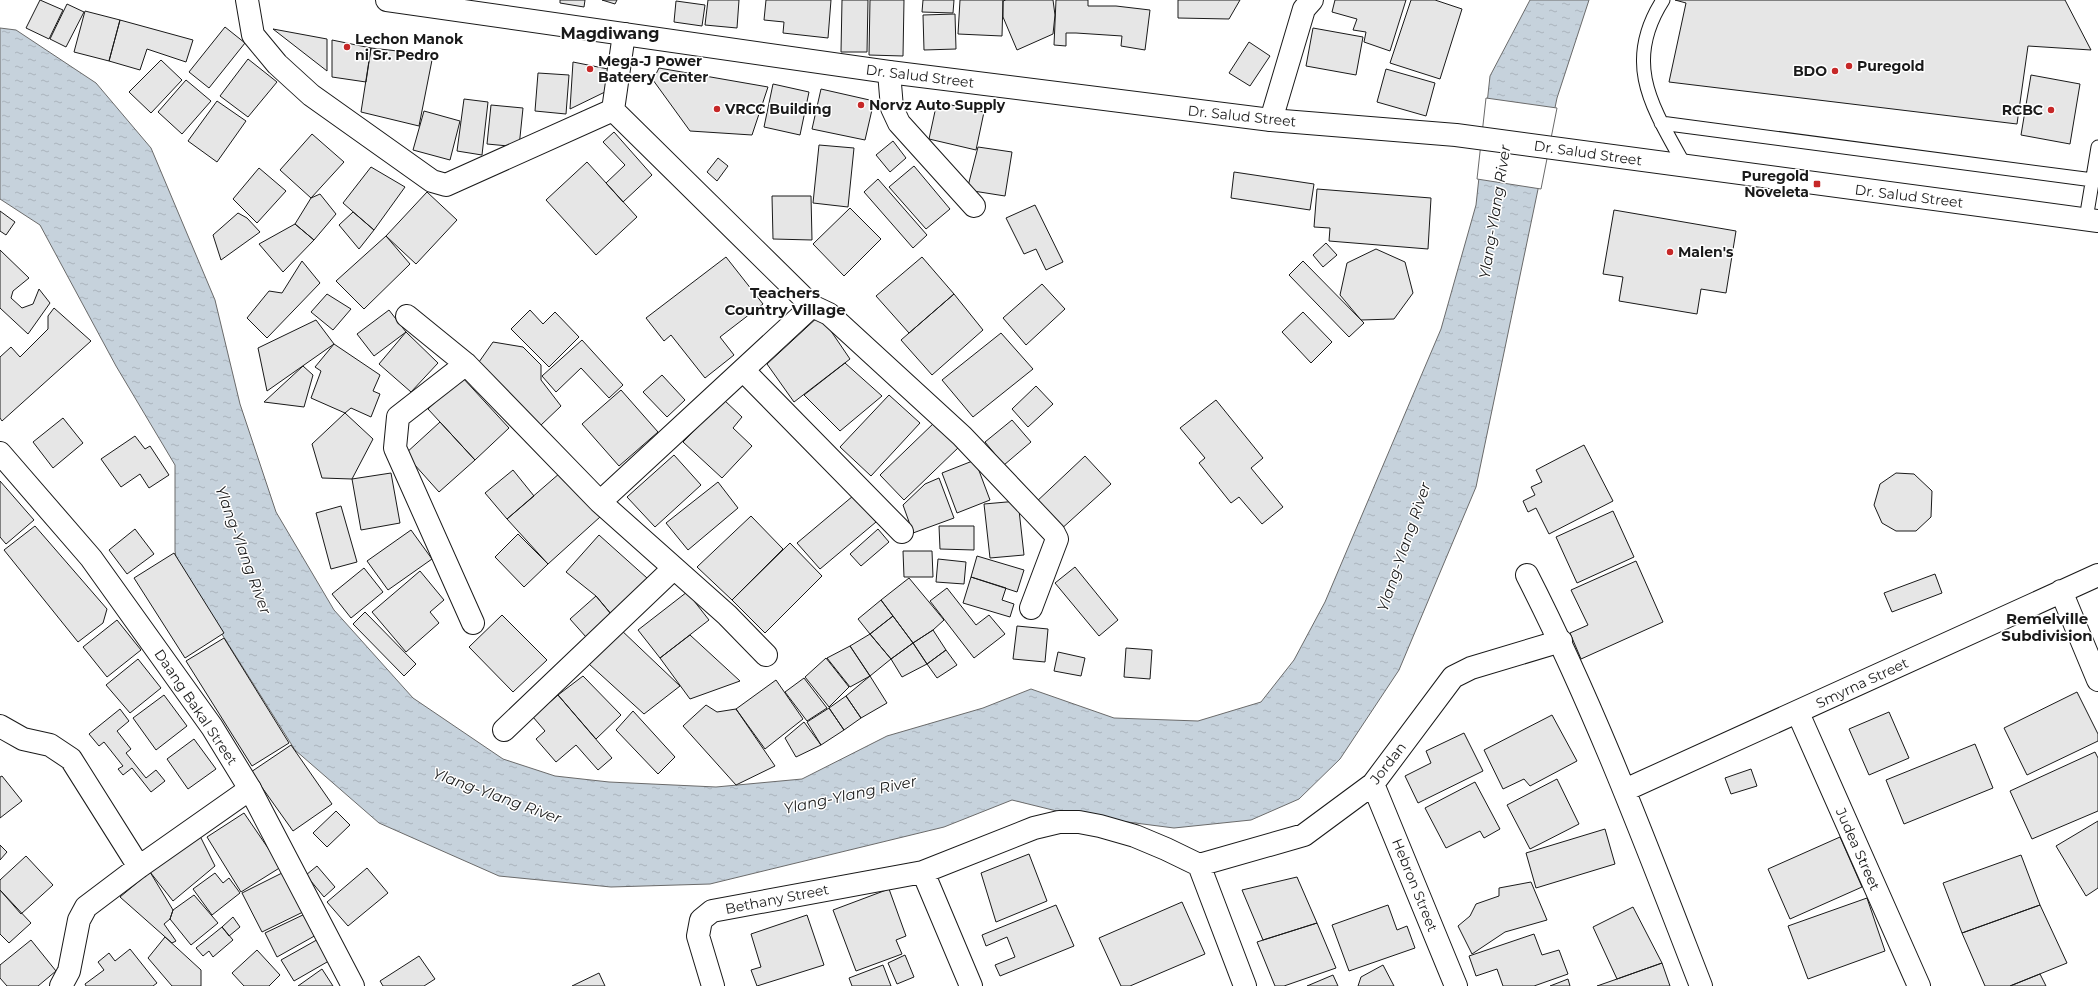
<svg xmlns="http://www.w3.org/2000/svg" width="2098" height="986" font-family="Montserrat,sans-serif">
	<style>
		.water { fill: url(#water-ripples); stroke: #6a6a6a }
		.pier { fill: #fff; stroke: #6a6a6a }
		.building { fill: #e6e6e6; stroke: #1a1a1a }
		.lines { fill: none; stroke-linecap: round; stroke-linejoin: round }
		.lane-casing { stroke: #1a1a1a; stroke-width: 15 }
		.street-casing { stroke: #1a1a1a; stroke-width: 24 }
		.secondary-casing { stroke: #1a1a1a; stroke-width: 24 }
		.lane { stroke: #fff; stroke-width: 13 }
		.street { stroke: #fff; stroke-width: 22 }
		.secondary { stroke: #fff; stroke-width: 22 }
		.poi-dot { fill: #c62828; stroke: #fff; stroke-width: 1.5 }
		.labels { text-anchor: middle; stroke-width: 3; stroke-linejoin: round; paint-order: stroke }
		.poi-label { font-size: 14px; font-weight: bold; fill: #1a1a1a; stroke: #fff; text-anchor: start }
		.street-label { font-size: 14px; fill: #1a1a1a; stroke: #fff }
		.water-label { font-size: 15px; font-style: italic; fill: #1a1a1a; stroke: #fff }
		.neighbourhood-label { font-size: 15px; font-weight: bold; fill: #1a1a1a; stroke: #fff }
		.quarter-label { font-size: 16px; font-weight: bold; fill: #1a1a1a; stroke: #fff }
	</style>
	<defs>
		<pattern id="water-ripples" width="26" height="14" patternUnits="userSpaceOnUse"><rect width="26" height="14" fill="#c6d2dc"/><path d="M2 4q2-2 4 0t4 0M15 11q2-2 4 0t4 0" fill="none" stroke="#aab4bc"/></pattern>
	</defs>
	<rect width="100%" height="100%" fill="#fff"/>
	<!-- water -->
	<path class="water" d="M1530,0H1589L1557,98L1476,487L1399,670L1340,759L1299,799L1251,820L1174,828L1073,815L1012,800L944,827L710,884L611,887L499,876L379,823L295,750L177,563L175,551V465L116,366L40,225L0,199V28L16,30L96,83L151,148L215,300L240,404L276,512L334,610L413,698L503,759L555,776L609,782L716,787L802,779L887,736L983,708L1031,689L1114,718L1198,721L1261,702L1294,660L1325,602L1441,329L1476,205L1490,76Z"/>
	<!-- pier -->
	<path class="pier" d="M1486,98L1557,108L1541,189L1477,179Z"/>
	<!-- building -->
	<path class="building" d="M40,0L63,10L49,39L26,28Z
		M560,0H585L584,7L560,3Z
		M602,0H617L615,4Z
		M708,0H739L737,28L705,25Z
		M766,0H831L828,38L783,33L784,22L764,20Z
		M842,0H868L867,52H841Z
		M870,0H904L903,56L869,55Z
		M923,0H954L953,13L922,12Z
		M960,0H1003L1002,36L958,34Z
		M1006,0H1053L1055,15L1053,34L1017,50L1003,17V1Z
		M1056,0H1088V6H1116L1150,10L1145,50L1121,46L1122,36L1076,33H1066V46L1054,45Z
		M1178,0H1240L1229,19L1178,18Z
		M1335,0H1406L1390,51L1364,42L1366,32L1353,30L1357,19L1332,12Z
		M1411,0H1435L1462,9L1440,79L1390,63Z
		M1675,0H2065L2091,50L2028,46L2017,124L1669,82L1686,3Z
		M676,1L705,5L702,26L674,22Z
		M67,4L84,12L66,47L50,39Z
		M85,11L120,20L109,61L74,52Z
		M955,14L956,49L924,50L923,15Z
		M120,20L193,40L186,62L147,49L140,70L109,61Z
		M225,27L245,43L209,88L189,72Z
		M1313,28L1363,37L1356,75L1306,66Z
		M273,29L327,39V71Z
		M332,40L371,48L366,82L332,77Z
		M1249,42L1270,56L1250,86L1229,73Z
		M371,48L433,55L419,126L361,112Z
		M248,59L277,82L248,117L220,96Z
		M161,60L182,80L151,113L129,92Z
		M573,62L608,69L607,91L570,109Z
		M659,68L768,87L752,135L690,131L653,80Z
		M1386,69L1435,83L1426,116L1377,102Z
		M538,73L569,75L566,114L535,111Z
		M2031,75L2080,84L2070,144L2021,135Z
		M186,80L211,101L182,134L158,112Z
		M773,84L809,92L800,135L764,127Z
		M821,89L874,101L865,140L812,129Z
		M464,99L488,102L482,155L457,151Z
		M217,101L246,121L217,162L188,141Z
		M937,102L984,112L976,150L929,139Z
		M491,105L523,108L519,147L487,144Z
		M424,111L460,121L450,160L413,150Z
		M614,132L652,175L623,202L606,183L625,165L603,142Z
		M312,134L344,162L311,198L280,170Z
		M893,141L906,158L890,172L876,155Z
		M819,145L854,148L848,207L813,203Z
		M978,147L1012,152L1005,196L967,190Z
		M718,158L728,166L717,181L707,172Z
		M587,162L637,217L596,255L546,200Z
		M914,166L950,209L926,229L889,187Z
		M371,167L405,187L374,230L343,203Z
		M259,168L286,191L257,223L233,199Z
		M1234,172L1314,184L1310,210L1231,198Z
		M878,179L927,235L913,248L864,192Z
		M1317,189L1431,198L1428,249L1329,241L1330,228L1314,227Z
		M427,192L457,220L416,264L386,236Z
		M320,194L336,214L314,240L295,224L311,198Z
		M772,196H811L812,240L773,239Z
		M1035,205L1063,262L1046,270L1036,249L1024,254L1006,218Z
		M850,208L881,239L844,276L813,244Z
		M1614,210L1736,231L1726,293L1701,289L1697,314L1619,301L1623,277L1603,274Z
		M0,211L15,222L6,235L0,231Z
		M353,212L374,230L359,249L339,225Z
		M238,213L247,218L260,232L221,260L213,235Z
		M295,224L314,240L283,272L259,244Z
		M386,236L410,264L364,309L336,281Z
		M1326,243L1337,255L1323,267L1313,255Z
		M1376,249L1405,262L1413,293L1394,319L1361,320L1340,295L1347,263Z
		M0,250L29,278L13,291L11,298L22,308L33,304L39,289L50,303L28,334L0,308Z
		M726,257L763,304L720,337L734,355L705,378L671,335L664,341L646,318Z
		M922,257L954,294L909,333L876,296Z
		M302,261L320,283L267,338L247,318L269,291L282,293Z
		M1303,261L1364,323L1349,337L1289,275Z
		M1042,284L1065,309L1026,345L1003,318Z
		M327,294L351,309L333,330L311,312Z
		M954,294L983,330L932,375L901,340Z
		M54,308L91,341L2,421L0,418V357L11,347L20,357L48,329V316Z
		M389,310L406,332L374,356L357,334Z
		M530,310L543,324L555,312L579,337L549,367L511,329Z
		M1303,312L1332,342L1311,363L1282,332Z
		M820,315L850,359L794,402L767,364Z
		M316,320L334,344L267,391L258,348Z
		M406,332L438,363L411,392L379,364Z
		M1001,333L1033,369L973,417L942,380Z
		M582,340L623,385L609,398L581,368L556,392L542,376Z
		M493,342L523,347L541,365V380L561,406L540,426L479,362Z
		M334,344L380,375L373,391L380,394L371,417L351,408L345,413L311,398L321,371L315,367Z
		M845,363L882,396L840,431L804,395Z
		M303,366L313,375L304,407L264,402Z
		M662,375L685,400L667,417L643,392Z
		M462,377L509,428L475,460L428,409Z
		M1036,386L1053,404L1028,427L1012,409Z
		M621,390L658,432L619,466L582,424Z
		M889,395L920,423L871,476L840,447Z
		M724,400L742,417L733,428L752,446L722,478L683,442Z
		M1216,400L1263,458L1251,468L1283,507L1262,524L1239,497L1231,503L1199,463L1205,458L1180,428Z
		M345,413L373,439L352,479L322,478L312,444Z
		M63,418L83,443L53,468L33,442Z
		M1012,420L1031,442L1004,465L985,442Z
		M936,421L960,446L904,500L880,475Z
		M440,422L475,460L439,492L405,454Z
		M135,436L145,449L150,446L169,475L149,488L140,474L121,487L101,459Z
		M1584,445L1613,501L1549,534L1536,508L1528,512L1523,501L1535,495L1531,487L1542,482L1536,470Z
		M674,455L701,485L655,527L627,497Z
		M1085,456L1111,484L1059,531L1034,504Z
		M975,460L990,500L957,513L942,473Z
		M513,470L534,496L507,519L485,493Z
		M391,473L400,523L361,530L352,479Z
		M560,473L600,517L548,564L507,519Z
		M1896,473L1914,474L1932,491L1931,517L1916,531H1896L1882,523L1874,505L1880,484Z
		M939,478L954,518L913,533L903,505L925,484Z
		M0,481L34,520L6,544L0,537Z
		M718,482L738,508L688,550L666,523Z
		M853,496L876,522L820,569L797,543Z
		M1018,501L1024,555L990,558L984,504Z
		M341,506L357,562L331,569L316,513Z
		M1613,511L1634,557L1577,583L1556,537Z
		M751,516L783,549L732,600L697,567Z
		M35,526L107,609L103,623L78,642L4,550Z
		M939,526H974V550L940,549Z
		M135,529L154,554L127,574L109,550Z
		M878,529L889,542L861,566L850,554Z
		M411,530L432,559L388,590L367,561Z
		M518,534L548,564L524,587L495,557Z
		M599,535L647,578L611,614L596,596L566,572Z
		M790,543L822,576L765,633L732,600Z
		M903,551H932L933,577H904Z
		M174,553L224,633L185,658L134,578Z
		M977,556L1024,570L1017,592L971,577Z
		M938,559L966,562L964,584L936,582Z
		M1636,561L1663,622L1581,659L1570,633L1588,625L1571,590Z
		M1075,567L1118,620L1099,636L1055,583Z
		M364,568L383,592L351,618L332,594Z
		M420,571L444,600L430,612L439,623L406,652L372,612Z
		M1935,574L1942,593L1892,612L1884,593Z
		M971,577L1006,588L1002,600L1014,604L1010,617L963,603Z
		M909,578L944,620L933,630L913,643L881,600Z
		M947,588L976,625L989,615L1005,634L974,658L930,601Z
		M687,592L709,620L660,658L638,630Z
		M596,596L611,614L586,637L570,619Z
		M881,600L893,616L870,634L858,619Z
		M365,612L416,664L404,676L353,624Z
		M502,615L547,660L513,692L469,647Z
		M893,616L913,643L891,659L870,634Z
		M117,620L141,650L107,677L83,647Z
		M1017,626L1048,629L1045,662L1013,659Z
		M619,628L680,686L644,714L589,664Z
		M933,630L946,650L927,664L913,643Z
		M870,634L891,659L870,676L850,646Z
		M690,635L740,681L690,699L660,658Z
		M224,638L289,743L252,766L186,661Z
		M913,643L927,664L902,677L891,659Z
		M850,646L870,676L850,687L827,658Z
		M1126,648L1152,650L1150,679L1124,677Z
		M946,650L957,665L937,678L927,664Z
		M1058,652L1085,658L1081,676L1054,671Z
		M826,658L849,687L829,707L805,677Z
		M138,659L161,688L130,713L106,685Z
		M583,676L621,715L596,739L558,695Z
		M870,676L887,703L861,718L846,696Z
		M804,678L827,708L807,721L785,692Z
		M776,680L803,719L765,749L736,709Z
		M2077,692L2098,734V741L2027,775L2004,728Z
		M164,695L187,726L156,750L133,718Z
		M558,695L612,758L598,770L576,745L556,762L536,739L545,731L533,717Z
		M846,696L861,718L844,730L829,708Z
		M706,705L717,712L736,709L775,766L736,785L683,726Z
		M829,708L844,730L821,745L807,722Z
		M120,709L129,721L117,731L131,749L126,753L146,778L156,770L165,781L151,792L132,768L123,775L118,769L123,766L104,742L99,746L89,734Z
		M633,711L675,757L658,774L616,730Z
		M1889,712L1909,758L1869,775L1849,729Z
		M1552,715L1577,761L1530,786L1524,779L1503,789L1484,750Z
		M804,722L821,745L796,757L785,738Z
		M1464,733L1483,771L1418,803L1405,776L1431,763L1426,751Z
		M194,739L216,769L188,789L167,759Z
		M1975,744L1993,788L1904,824L1886,780Z
		M291,745L332,804L293,831L251,772Z
		M2095,752L2098,758V811L2032,839L2010,791Z
		M1751,769L1757,786L1731,794L1725,778Z
		M2,776L22,801L0,818V777Z
		M1557,779L1579,824L1530,849L1507,805Z
		M1475,782L1500,829L1484,838L1480,831L1446,848L1425,808Z
		M336,811L350,825L327,847L313,833Z
		M244,813L281,867L241,892L207,837Z
		M2098,821V888L2086,896L2056,846Z
		M1605,829L1615,864L1536,888L1526,853Z
		M199,834L215,866L173,901L150,872Z
		M1840,837L1862,887L1790,919L1768,869Z
		M0,845L7,852L0,860Z
		M1029,854L1047,901L996,922L981,873Z
		M2021,855L2040,905L1962,933L1943,883Z
		M26,856L53,885L21,914L0,890V880Z
		M317,866L335,887L324,897L306,875Z
		M367,868L388,893L348,926L327,902Z
		M150,872L173,910L170,919L164,924L176,941L172,943L120,897Z
		M284,872L303,912L262,932L242,893Z
		M215,873L223,883L229,878L240,893L212,915L193,889Z
		M1297,877L1317,923L1263,940L1242,890Z
		M1531,882L1547,920L1505,932L1472,954L1458,926L1470,916L1476,904L1499,896V888Z
		M889,889L906,936L896,940L902,954L856,971L833,910Z
		M0,890L31,923L9,943L0,934Z
		M194,895L218,923L191,945L170,919L173,910Z
		M1867,898L1885,951L1808,979L1788,926Z
		M1182,902L1205,954L1130,986H1121L1099,938Z
		M1056,905L1074,946L1000,976L995,965L1015,957L1007,937L986,946L982,935Z
		M1388,905L1397,930L1407,926L1415,948L1349,971L1332,925Z
		M2040,905L2067,963L2010,986H1985L1962,933Z
		M1633,907L1662,963L1617,979L1593,927Z
		M307,913L318,934L277,957L265,933Z
		M807,915L824,965L757,986L751,970L761,967L751,934Z
		M233,917L240,927L229,936L222,927Z
		M1317,923L1336,968L1284,986H1275L1257,942Z
		M222,927L233,940L213,957L209,951L203,956L196,948Z
		M1534,934L1542,955L1559,950L1568,974L1534,986H1503L1497,969L1476,976L1469,956Z
		M165,937L201,970V986H172L148,958Z
		M322,937L334,958L294,981L281,960Z
		M31,940L56,971L38,986H7L0,978V965Z
		M130,949L157,983L153,986H86L85,984L104,970L98,962L109,953L115,961Z
		M257,950L280,975L269,986H244L232,973Z
		M905,955L914,977L897,984L888,963Z
		M419,956L435,979L424,986H383L380,981Z
		M1662,963L1670,986H1597L1617,979Z
		M883,965L891,986H852L849,978Z
		M1383,965L1394,986H1358L1361,977Z
		M322,969L333,986H298Z
		M599,973L605,986H572Z
		M2040,974L2046,986H2010Z
		M1333,975L1338,986H1307Z
		M1568,979L1570,986H1550Z"/>
	<g class="lines">
		<defs>
			<path id="lane" d="M1663,0C1622,64 1653,108 1685,166
				M1661,123L2093,180
				M2086,219L2098,147"/>
			<path id="street" d="M247,0L253,35L277,64L311,95L432,181L446,185L613,110
				M624,34L613,110L812,306L829,314L962,436L1054,533L1057,539L1031,608
				M889,72L892,108L899,123L974,206
				M1271,120L1304,9L1312,0
				M407,316L466,364L600,502L727,615L766,655
				M466,364L398,417L395,448L473,623
				M743,370L902,532
				M600,502L812,306
				M1527,575C1595,708 1647,847 1701,986
				M2061,591L2098,680
				M1798,713L1919,986
				M0,726L23,739L50,745L71,759L139,867
				M504,730L674,568
				M1373,784L1456,986
				M1625,790L2098,575
				M1199,865L1304,835L1373,784L1453,677L1471,668L1561,641
				M1199,865L1245,986
				M923,872L971,986
				M61,986L69,971L79,920L86,907L139,867L250,789
				M713,986L698,936L701,920L712,911L923,872L1034,828L1059,822H1079L1100,826L1135,836L1166,849L1199,865"/>
			<path id="secondary" d="M387,0L889,72L1271,120L1456,135L2098,221
				M0,453L91,558L212,727L250,789L353,986"/>
		</defs>
		<!-- lane casing -->
		<use href="#lane" class="lane-casing"/>
		<!-- street casing -->
		<use href="#street" class="street-casing"/>
		<!-- secondary casing -->
		<use href="#secondary" class="secondary-casing"/>
		<!-- lane -->
		<use href="#lane" class="lane"/>
		<!-- street -->
		<use href="#street" class="street"/>
		<!-- secondary -->
		<use href="#secondary" class="secondary"/>
	</g>
	<!-- markers -->
	<g class="poi-dot">
		<circle cx="347" cy="47" r="4"/>
		<circle cx="1849" cy="66" r="4"/>
		<circle cx="590" cy="69" r="4"/>
		<circle cx="1835" cy="71" r="4"/>
		<circle cx="861" cy="105" r="4"/>
		<circle cx="717" cy="109" r="4"/>
		<circle cx="2051" cy="110" r="4"/>
		<rect x="1813" y="180" width="8" height="8" rx="2"/>
		<circle cx="1670" cy="252" r="4"/>
	</g>
	<g class="labels">
		<!-- poi labels -->
		<g class="poi-label">
			<text x="355" y="44">Lechon Manok<tspan x="355" dy="16">ni Sr. Pedro</tspan></text>
			<text x="598" y="66">Mega-J Power<tspan x="598" dy="16">Bateery Center</tspan></text>
			<text x="1857" y="71">Puregold</text>
			<text x="1827" y="76" text-anchor="end">BDO</text>
			<text x="869" y="110">Norvz Auto Supply</text>
			<text x="725" y="114">VRCC Building</text>
			<text x="2043" y="115" text-anchor="end">RCBC</text>
			<text x="1809" y="181" text-anchor="end">Puregold<tspan x="1809" dy="16">Noveleta</tspan></text>
			<text x="1678" y="257">Malen's</text>
		</g>
		<!-- street labels -->
		<g class="street-label">
			<text transform="translate(920 76) rotate(7)" y="5">Dr. Salud Street</text>
			<text transform="translate(1242 116) rotate(6)" y="5">Dr. Salud Street</text>
			<text transform="translate(1588 153) rotate(8)" y="5">Dr. Salud Street</text>
			<text transform="translate(1909 196) rotate(7)" y="5">Dr. Salud Street</text>
			<text transform="translate(1862 683) rotate(-25)" y="5">Smyrna Street</text>
			<text transform="translate(196 707) rotate(56)" y="5">Daang Bakal Street</text>
			<text transform="translate(1388 763) rotate(-52)" y="5">Jordan</text>
			<text transform="translate(1858 849) rotate(66)" y="5">Judea Street</text>
			<text transform="translate(1415 885) rotate(68)" y="5">Hebron Street</text>
			<text transform="translate(777 899) rotate(-11)" y="5">Bethany Street</text>
		</g>
		<!-- water labels -->
		<g class="water-label">
			<text transform="translate(1495 212) rotate(-81)" y="5">Ylang-Ylang River</text>
			<text transform="translate(1404 547) rotate(-71)" y="5">Ylang-Ylang River</text>
			<text transform="translate(243 550) rotate(70)" y="5">Ylang-Ylang River</text>
			<text transform="translate(850 795) rotate(-12)" y="5">Ylang-Ylang River</text>
			<text transform="translate(497 796) rotate(20)" y="5">Ylang-Ylang River</text>
		</g>
		<!-- neighbourhood labels -->
		<g class="neighbourhood-label">
			<text x="785" y="298">Teachers<tspan x="785" dy="17">Country Village</tspan></text>
			<text x="2047" y="624">Remelville<tspan x="2047" dy="17">Subdivision</tspan></text>
		</g>
		<!-- quarter labels -->
		<g class="quarter-label">
			<text x="610" y="39">Magdiwang</text>
		</g>
	</g>
</svg>
